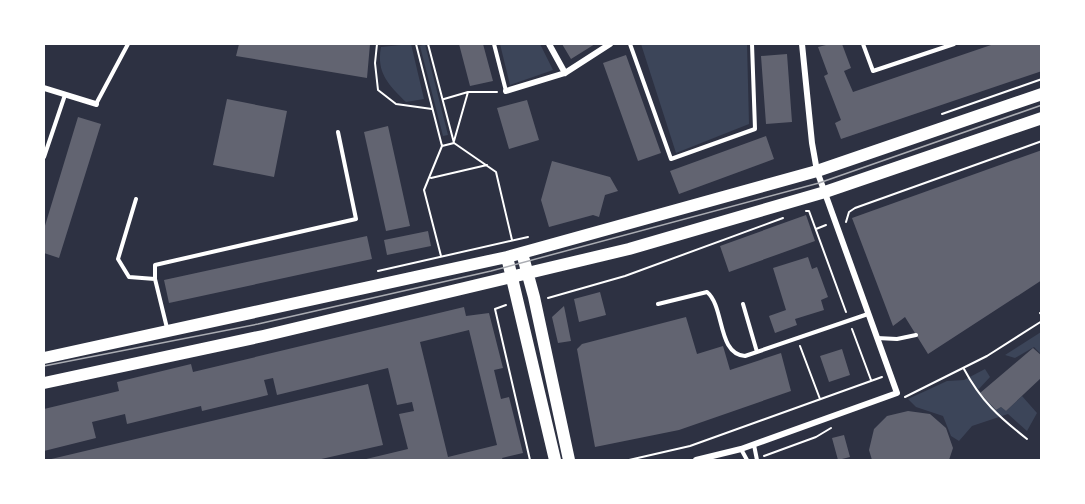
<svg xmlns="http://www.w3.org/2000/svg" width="1085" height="504" font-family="Literata,serif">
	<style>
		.green { fill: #3c4559 }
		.building { fill: #626471; fill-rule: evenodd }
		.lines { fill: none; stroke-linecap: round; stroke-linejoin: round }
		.path { stroke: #fff; stroke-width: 2 }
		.service { stroke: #fff; stroke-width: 4 }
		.minor { stroke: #fff; stroke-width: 6 }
		.primary { stroke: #fff; stroke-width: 12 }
		.tram { stroke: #abadb3; stroke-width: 1.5 }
	</style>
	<rect width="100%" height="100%" fill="#2d3142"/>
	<!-- green -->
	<path class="green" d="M411,44L424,99L406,102C389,85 376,73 381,47Z
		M425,44L448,135L443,136L420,46Z
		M500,44H540L553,70L510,85Z
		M641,44H747L749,124L676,153Z
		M1041,332V354L1034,347L1015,358L1005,355Z
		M985,369L990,377L978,390L996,410L1001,407L1006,411L1022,396L1037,413L1027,431L1008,414L972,426L959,441L951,436L943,416L916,407L908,399L947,381L964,380Z"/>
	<!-- building -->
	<path class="building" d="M239,44H370L367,78L236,56Z
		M459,44H483L493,81L470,86Z
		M562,44H595L571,59Z
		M830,44H842L851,68L844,71L853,92L994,44H1042V71L841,139L835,123L841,120L824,76L828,74L818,47Z
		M787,54L792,122L766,124L761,56Z
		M626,55L661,153L638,161L603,63Z
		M227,99L287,111L274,177L213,165Z
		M527,100L539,140L509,149L497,108Z
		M78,117L101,124L59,258L44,253V229Z
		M388,126L410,226L386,231L364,132Z
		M766,136L774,159L679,194L670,171Z
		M1042,150V280L928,354L905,317L893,326L852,218Z
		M552,161L610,177L618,191L605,195L599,217L593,215L549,227L541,200Z
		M806,215L815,241L729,272L720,246Z
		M428,231L431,246L387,255L384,240Z
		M367,236L372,259L169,303L164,280Z
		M808,257L812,269L817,267L828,297L821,300L824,310L795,319L797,325L775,333L769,316L786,310L773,268Z
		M600,292L606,315L579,322L574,299Z
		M564,306L571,341L558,343L552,317Z
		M464,307L466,316L489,313L503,368L494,370L501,399L509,397L523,453L502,458L503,460H362L408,449L399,414L414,411L412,402L397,405L388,368L277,395L273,378L264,380L268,395L202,411L201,406L127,424L125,414L92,422L96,438L44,451V409L119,391L117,382L191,364L193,372ZM469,330L497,445L448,457L420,342Z
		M686,317L697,354L723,346L730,370L781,353L791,391L679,430L595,447L577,349L582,344Z
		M1033,348L1042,356V377L1006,411L1001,407L996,410L980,393Z
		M842,349L850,375L829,382L820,356Z
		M368,384L383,445L317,460H47Z
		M908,411L930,414L946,428L953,448L949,460H872L869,450L874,429L887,416Z
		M844,435L850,457L838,460L832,438Z"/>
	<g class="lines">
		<!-- path -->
		<path class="path" d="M377,44L375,63L378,90L396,104L432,109
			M416,44L442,146
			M428,44L454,143
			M444,99L468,92H497
			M942,114L1042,79
			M454,141L468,92
			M431,178L487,165
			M806,211H809L846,312
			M846,222L849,212L855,208L1042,141
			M816,229L826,225
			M441,256L424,190L442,146L454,143L496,172L512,240
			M378,271L528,237
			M548,298L625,276L783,218
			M506,305L495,309L530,460
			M1040,313L1042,315
			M852,329L871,380
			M800,346L820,399
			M964,369C981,401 999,417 1027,439
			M905,397L987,356L1042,321
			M764,456L816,437L831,428
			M629,460L690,446L882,377"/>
		<!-- service -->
		<path class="service" d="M494,44L506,91
			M630,44L671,159L755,129L752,44
			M863,44L873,71L954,44
			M96,104L128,44
			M44,157L65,95
			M136,199L118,259L129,277L155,279
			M658,304L707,292C725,307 717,354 745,356L868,314
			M743,304L757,352
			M167,328L155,279V265L356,219L338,132
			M877,338L897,339L916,335
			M754,445L757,460
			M741,449L747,460"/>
		<!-- minor -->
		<path class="minor" d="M549,44L565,73
			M44,88L96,104
			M506,91L565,73L610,44
			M696,460L741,449L897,393L817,171L812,143L802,44"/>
		<!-- primary -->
		<path class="primary" d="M522,253L534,297L569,460
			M507,257L555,460
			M44,358L507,257L817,171L1042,94
			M44,383L263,336L629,249L825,192L1042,118"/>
		<!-- tram -->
		<path class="tram" d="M44,366L258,324L491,271L819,183L1042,105"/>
	</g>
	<!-- border -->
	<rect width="1085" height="504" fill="none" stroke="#ffffff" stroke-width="90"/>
</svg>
